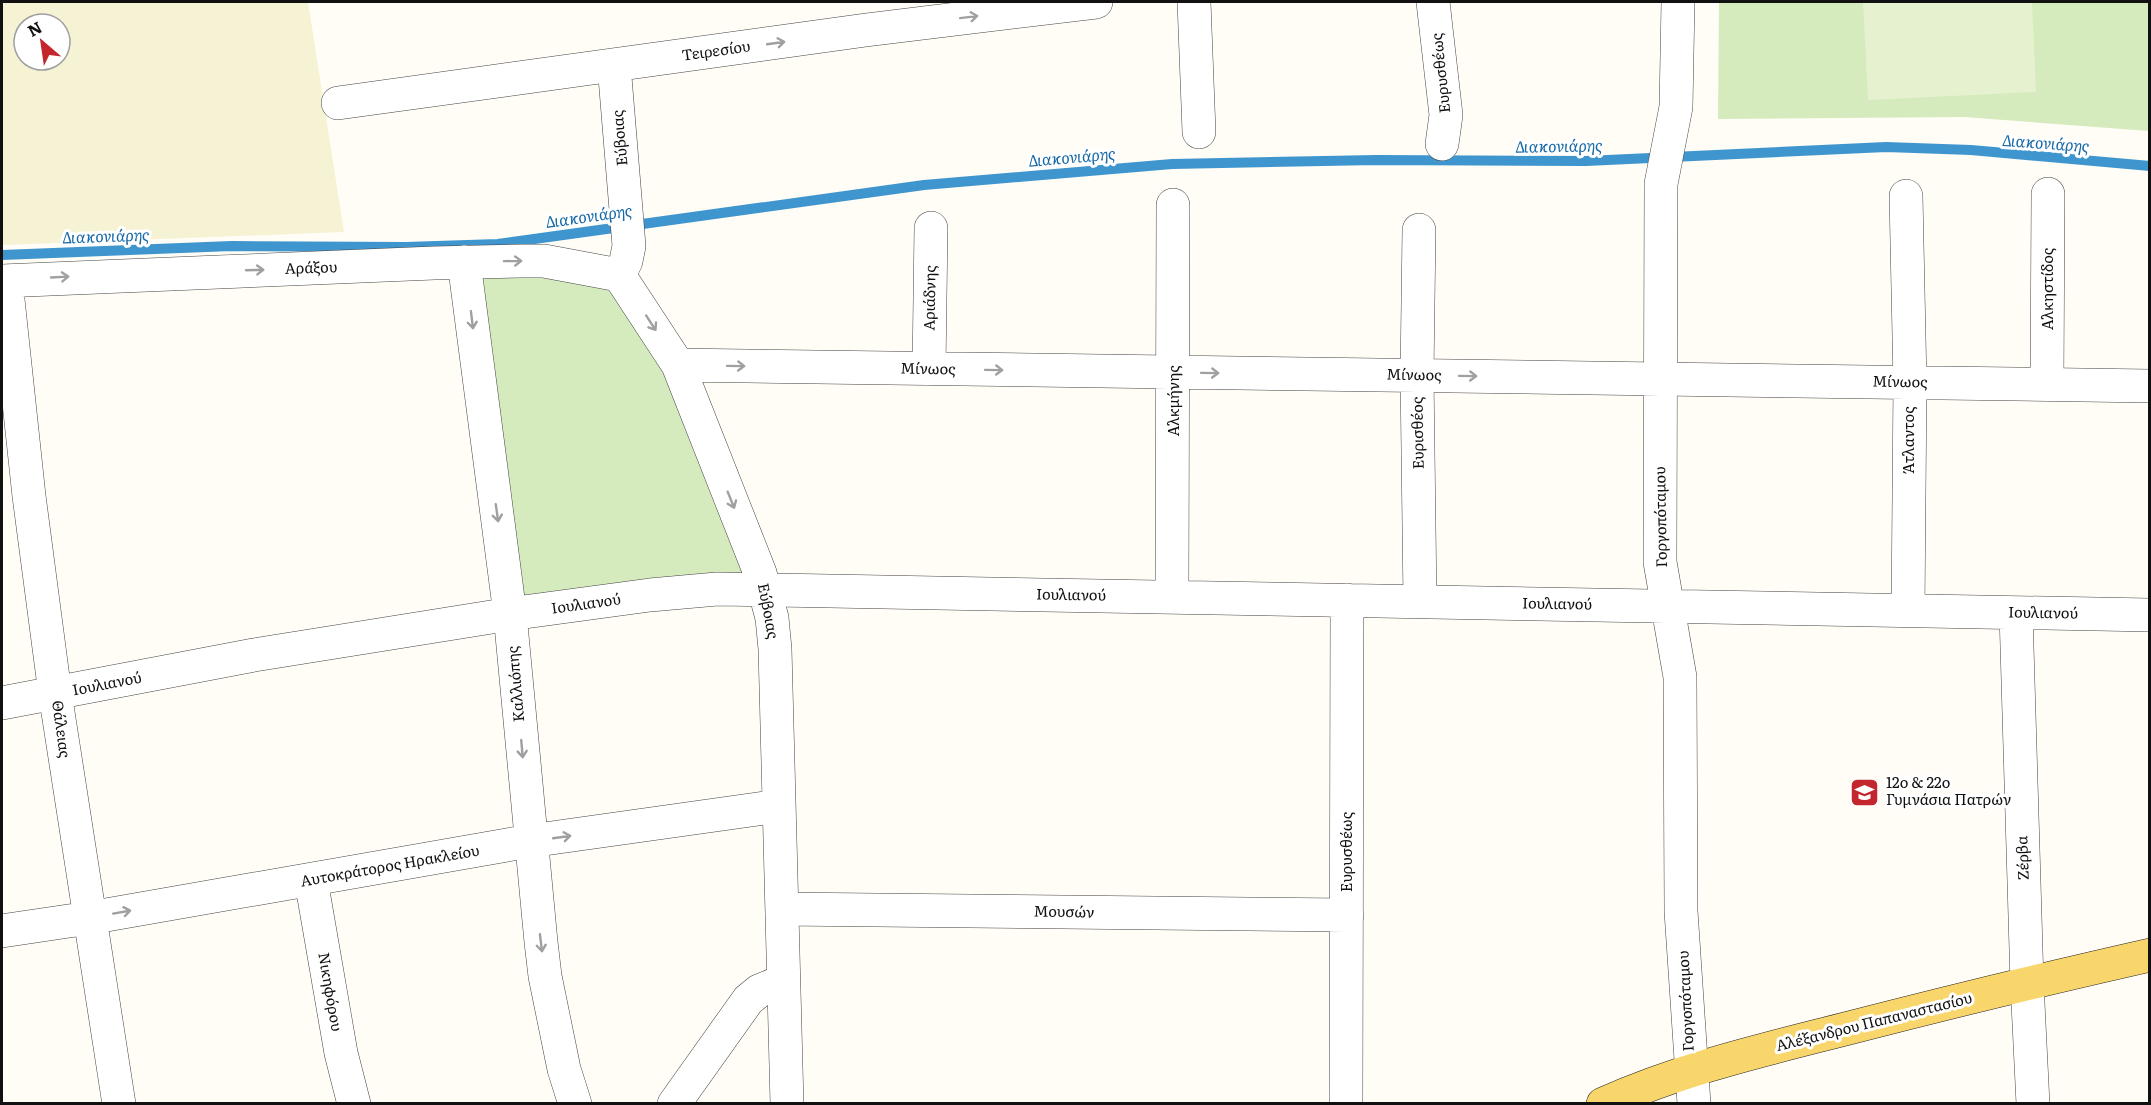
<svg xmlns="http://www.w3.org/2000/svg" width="2151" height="1105" font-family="Literata,serif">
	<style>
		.farmland { fill: #f6f3d4; fill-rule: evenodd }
		.green { fill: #d5ebbd }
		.pitch { fill: #e6f2cf }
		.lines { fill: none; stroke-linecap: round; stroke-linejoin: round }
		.stream { stroke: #3f96cf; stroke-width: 10 }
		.minor-casing { stroke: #444; stroke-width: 34 }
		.major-casing { stroke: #222; stroke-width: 34 }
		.minor { stroke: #fff; stroke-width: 33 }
		.major { stroke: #f9d66b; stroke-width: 33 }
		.oneway { stroke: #a0a0a0 }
		.labels { text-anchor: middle; stroke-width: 6; stroke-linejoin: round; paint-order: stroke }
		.street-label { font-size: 15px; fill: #111; stroke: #fff }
		.poi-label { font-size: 15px; fill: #111; stroke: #fff; text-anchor: start }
		.water-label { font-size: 16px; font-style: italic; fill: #1768a6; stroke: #fff }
	</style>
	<rect width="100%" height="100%" fill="#fffdf5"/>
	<!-- farmland -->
	<path class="farmland" d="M2,2H308L344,232L3,245ZM24,24H60V60H24Z"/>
	<!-- green -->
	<path class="green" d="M1719,2H2149V131L1964,117L1718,119Z
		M476,274L593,279L639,314L747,574L517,603Z"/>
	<!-- pitch -->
	<path class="pitch" d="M1863,2H2032L2036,92L1868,100Z"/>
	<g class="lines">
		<!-- stream -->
		<path class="stream" d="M2,255L232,246L406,247L498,244L924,185L1172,164L1376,160L1586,161L1886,147L1971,150L2150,166"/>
		<defs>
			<path id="minor" d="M1194,2L1199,132
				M1433,2L1446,115L1442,144
				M1678,2L1676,107L1661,184L1660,562L1680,677L1681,911L1694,1104
				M614,65L629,246L626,261L619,275
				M338,103L866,30L1096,2
				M1906,196L1910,383L1908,611
				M1419,230L1417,375L1420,601
				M464,262L510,614L541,942L545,976L564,1069L575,1104
				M619,275L678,365L760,573L772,618L775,649L787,1104
				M2,281L434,263L522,261H544L619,275
				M6,281L29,496L55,693L119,1104
				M678,365L2150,386
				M929,369L931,228
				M2047,384L2048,194
				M1172,597L1173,205
				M2016,613L2027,983L2033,1104
				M2,703L254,655L510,614L650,595L717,589L2150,615
				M311,880L341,1053L354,1104
				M782,909L1347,915
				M2,931L89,918L530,841L779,806
				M674,1104L748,1000L759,991L783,981
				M1346,1104L1347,600"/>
			<path id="major" d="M1603,1104C1681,1069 1763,1050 1845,1029C1946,1003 2048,978 2150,955"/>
		</defs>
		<!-- minor casing -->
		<use href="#minor" class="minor-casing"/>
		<!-- major casing -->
		<use href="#major" class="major-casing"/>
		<!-- minor -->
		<use href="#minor" class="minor"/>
		<!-- major -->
		<use href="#major" class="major"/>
	</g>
	<!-- one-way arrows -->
	<defs><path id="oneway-shaft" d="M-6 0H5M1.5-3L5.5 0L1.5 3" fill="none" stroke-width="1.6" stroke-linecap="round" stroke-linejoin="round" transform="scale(1.5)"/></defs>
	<g class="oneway">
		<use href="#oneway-shaft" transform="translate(969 17) rotate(-7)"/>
		<use href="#oneway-shaft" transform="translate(776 43) rotate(-8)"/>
		<use href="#oneway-shaft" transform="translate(513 261) rotate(-1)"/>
		<use href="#oneway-shaft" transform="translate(255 270) rotate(-2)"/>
		<use href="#oneway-shaft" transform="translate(60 277) rotate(-3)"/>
		<use href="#oneway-shaft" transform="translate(472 320) rotate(83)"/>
		<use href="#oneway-shaft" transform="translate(651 323) rotate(57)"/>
		<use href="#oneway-shaft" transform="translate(736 366) rotate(1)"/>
		<use href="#oneway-shaft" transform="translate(994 370) rotate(1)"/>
		<use href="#oneway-shaft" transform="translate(1210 373) rotate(1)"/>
		<use href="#oneway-shaft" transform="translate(1468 376) rotate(1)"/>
		<use href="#oneway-shaft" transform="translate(731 500) rotate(68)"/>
		<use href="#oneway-shaft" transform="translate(497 513) rotate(82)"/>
		<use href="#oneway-shaft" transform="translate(522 749) rotate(85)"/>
		<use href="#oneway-shaft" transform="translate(562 837) rotate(-8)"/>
		<use href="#oneway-shaft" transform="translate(122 912) rotate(-10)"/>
		<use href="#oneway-shaft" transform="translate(541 943) rotate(83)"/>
	</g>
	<!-- icons -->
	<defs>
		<symbol id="school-square" viewBox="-11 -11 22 22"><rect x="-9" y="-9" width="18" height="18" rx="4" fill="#c4262e" stroke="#fff"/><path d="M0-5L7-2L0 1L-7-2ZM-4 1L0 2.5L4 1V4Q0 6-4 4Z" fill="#fff"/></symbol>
	</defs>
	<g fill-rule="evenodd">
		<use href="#school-square" x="1848" y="776" width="33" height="33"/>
	</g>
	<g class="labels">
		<!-- street labels -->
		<g class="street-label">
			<text transform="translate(716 51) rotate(-8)" y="5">Τειρεσίου</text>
			<text transform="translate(1441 73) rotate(-96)" y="5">Ευρυσθέως</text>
			<text transform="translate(620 138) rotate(-95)" y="5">Εύβοιας</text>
			<text transform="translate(311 268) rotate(-2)" y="5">Αράξου</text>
			<text transform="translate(2048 289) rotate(-90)" y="5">Αλκηστίδος</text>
			<text transform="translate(930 298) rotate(-89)" y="5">Αριάδνης</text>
			<text transform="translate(928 369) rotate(1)" y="5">Μίνωος</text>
			<text transform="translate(1414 375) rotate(1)" y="5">Μίνωος</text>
			<text transform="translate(1900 382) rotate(1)" y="5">Μίνωος</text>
			<text transform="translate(1174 401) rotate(-90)" y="5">Αλκμήνης</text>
			<text transform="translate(1418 433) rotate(-91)" y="5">Ευρισθέος</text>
			<text transform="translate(1909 440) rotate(-90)" y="5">Άτλαντος</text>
			<text transform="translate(1661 517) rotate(-91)" y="5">Γοργοπόταμου</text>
			<text transform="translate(1071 595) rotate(1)" y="5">Ιουλιανού</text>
			<text transform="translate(586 604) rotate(-8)" y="5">Ιουλιανού</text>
			<text transform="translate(1557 604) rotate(1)" y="5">Ιουλιανού</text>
			<text transform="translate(768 611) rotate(79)" y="5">Εύβοιας</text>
			<text transform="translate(2043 613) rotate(1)" y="5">Ιουλιανού</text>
			<text transform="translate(107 684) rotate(-11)" y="5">Ιουλιανού</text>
			<text transform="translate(516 684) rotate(-95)" y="5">Καλλιόπης</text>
			<text transform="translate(61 729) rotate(82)" y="5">Θάλειας</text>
			<text transform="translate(1347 852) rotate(-90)" y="5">Ευρυσθέως</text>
			<text transform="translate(2023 858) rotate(-92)" y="5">Ζέρβα</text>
			<text transform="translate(390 866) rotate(-10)" y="5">Αυτοκράτορος Ηρακλείου</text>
			<text transform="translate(1064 912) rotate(1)" y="5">Μουσών</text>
			<text transform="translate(330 992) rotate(80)" y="5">Νικηφόρου</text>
			<text transform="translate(1686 1001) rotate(-93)" y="5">Γοργοπόταμου</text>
			<text transform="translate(1874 1022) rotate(-14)" y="5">Αλέξανδρου Παπαναστασίου</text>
		</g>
		<!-- poi labels -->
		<g class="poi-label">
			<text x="1886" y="788">12ο &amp; 22ο<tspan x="1886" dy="17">Γυμνάσια Πατρών</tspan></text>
		</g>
		<!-- water labels -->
		<g class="water-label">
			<text transform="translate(2046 143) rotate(4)" y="6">Διακονιάρης</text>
			<text transform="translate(1559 146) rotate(-1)" y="6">Διακονιάρης</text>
			<text transform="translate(1072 157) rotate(-5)" y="6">Διακονιάρης</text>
			<text transform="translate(589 216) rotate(-8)" y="6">Διακονιάρης</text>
			<text transform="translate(106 236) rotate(-2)" y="6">Διακονιάρης</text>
		</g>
	</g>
	<!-- border -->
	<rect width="2151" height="1105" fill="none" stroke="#111111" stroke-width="6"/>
	<!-- north arrow -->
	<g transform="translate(42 42) rotate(331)"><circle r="28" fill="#ffffff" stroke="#a0a0a0" stroke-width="1.5"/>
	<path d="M0-4.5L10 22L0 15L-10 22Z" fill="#c4262e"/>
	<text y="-9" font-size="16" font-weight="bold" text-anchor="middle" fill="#111111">N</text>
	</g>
</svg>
